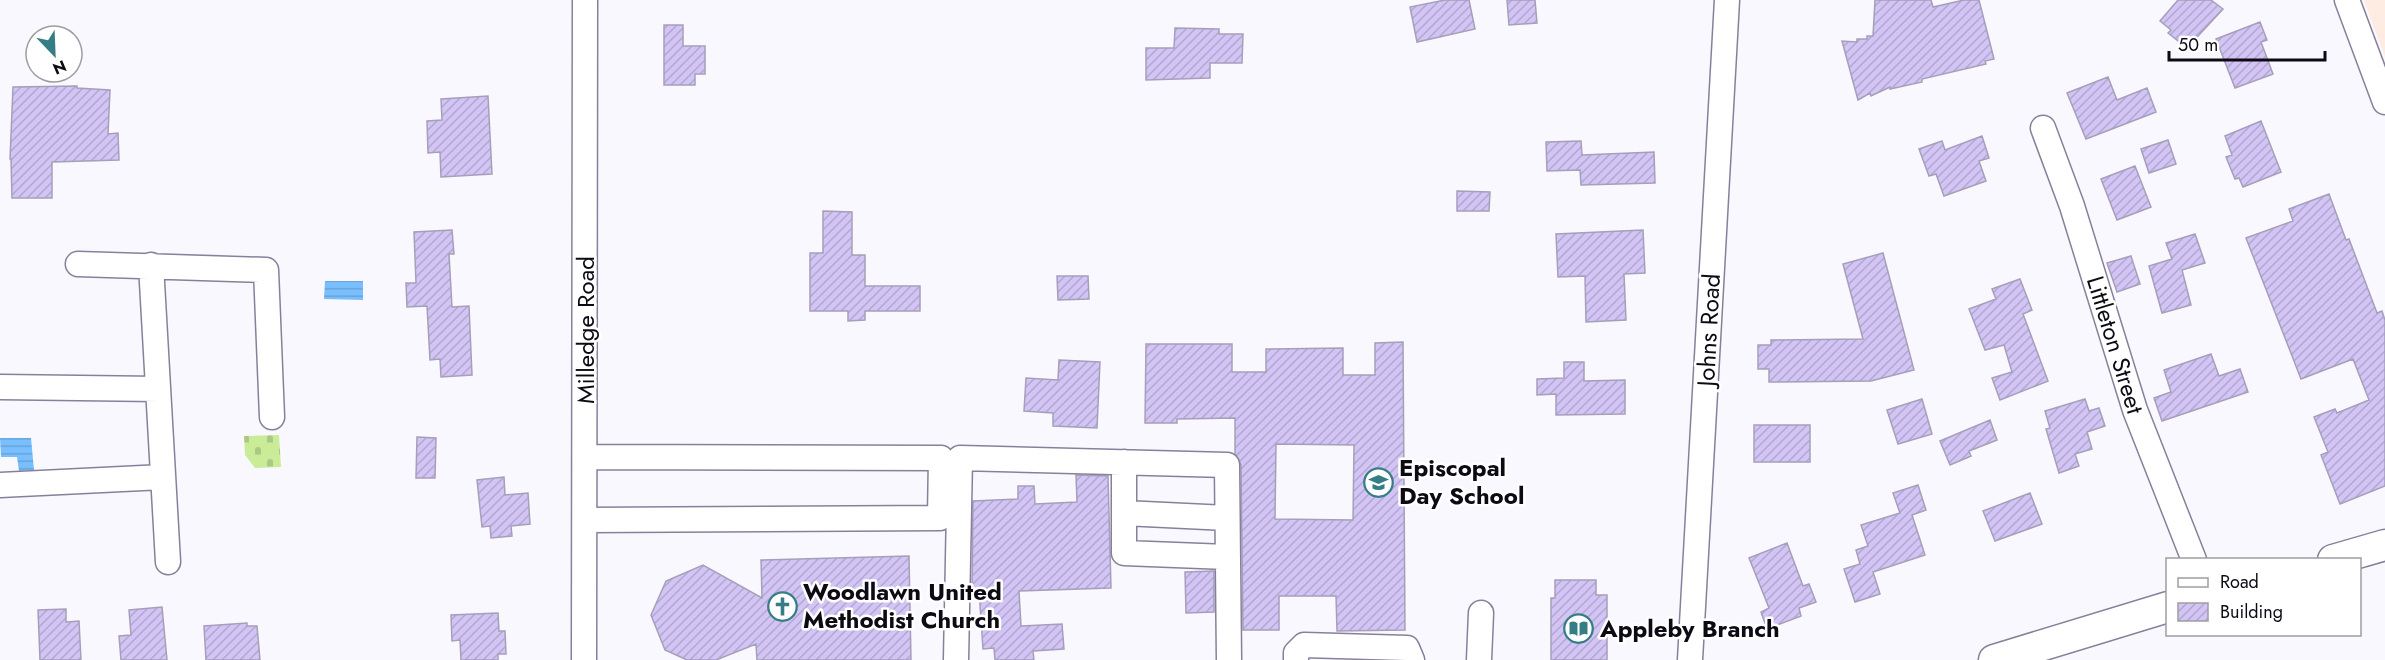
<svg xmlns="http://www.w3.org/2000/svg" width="2385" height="660" font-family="Jost,sans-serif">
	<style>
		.education { fill: #feebe2 }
		.cemetery { fill: url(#cemetery-stones) }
		.water { fill: url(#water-rules) }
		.building { fill: url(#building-hatch); stroke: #a69fba; stroke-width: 1.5; fill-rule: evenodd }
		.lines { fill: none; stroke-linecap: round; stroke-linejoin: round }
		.minor-casing { stroke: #87809a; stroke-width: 27 }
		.major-casing { stroke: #87809a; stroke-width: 33 }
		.minor { stroke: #fff; stroke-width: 24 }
		.major { stroke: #fff; stroke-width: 30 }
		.labels { text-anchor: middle; stroke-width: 5; stroke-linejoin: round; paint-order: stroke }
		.street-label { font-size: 24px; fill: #0d0a14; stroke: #fff }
		.poi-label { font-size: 24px; font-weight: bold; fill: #0d0a14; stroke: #fff; text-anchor: start }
	</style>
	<defs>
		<pattern id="cemetery-stones" width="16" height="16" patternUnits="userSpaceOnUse" patternTransform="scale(1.5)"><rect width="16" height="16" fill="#caec99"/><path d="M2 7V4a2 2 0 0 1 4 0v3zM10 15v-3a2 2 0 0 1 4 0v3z" fill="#acc983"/></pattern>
		<pattern id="water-rules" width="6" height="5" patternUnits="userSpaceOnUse" patternTransform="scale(1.5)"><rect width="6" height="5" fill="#79bffe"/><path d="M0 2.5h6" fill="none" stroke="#67a3d9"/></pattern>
		<pattern id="building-hatch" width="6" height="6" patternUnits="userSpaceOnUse" patternTransform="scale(1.5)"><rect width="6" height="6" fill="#d2c4f4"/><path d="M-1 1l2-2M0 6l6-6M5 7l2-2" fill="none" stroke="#b3a7d0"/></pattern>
	</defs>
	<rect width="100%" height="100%" fill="#f9f8fe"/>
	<!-- education -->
	<path class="education" d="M2364,0H2385V57Z"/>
	<!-- cemetery -->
	<path class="cemetery" d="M279,435L281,467L255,468L245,455L244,436Z"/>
	<!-- water -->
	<path class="water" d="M325,281H363V300L324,299Z
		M0,438H31L34,470L19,471L17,457H1Z"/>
	<!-- building -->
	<path class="building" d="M1445,0H1469L1475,29L1417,42L1410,7Z
		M1507,0H1535L1537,23L1509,25Z
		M1875,0H1931L1933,7L1964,0H1979L1994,59L1985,61L1986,64L1922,79V82L1890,89V87L1871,96L1870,93L1858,100L1842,41L1857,42V39H1867V36H1873Z
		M2178,0H2211L2223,9L2187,48L2168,33L2171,30L2160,21Z
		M2260,22L2267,40L2261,42L2273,74L2235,88L2216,39Z
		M664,25H683V46H705V74H695V85H664Z
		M1175,28L1219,29V34H1243L1242,63H1210V78L1146,80V48H1174Z
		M2108,77L2117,100L2147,88L2156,112L2086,139L2067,93Z
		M77,86V88L110,90L108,134L118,133L119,160L52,162V198H12L11,159H10L13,87Z
		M488,96L492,174L441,177L440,152L428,153L427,121L442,120L441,99Z
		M2261,121L2281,172L2243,187L2239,178L2235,179L2226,157L2232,155L2225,136Z
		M1982,136L1989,158L1979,161L1986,181L1944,196L1936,174L1929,176L1919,149L1942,141L1945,150Z
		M2168,140L2176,164L2149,173L2141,149Z
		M1581,141L1582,155L1654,152L1655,183L1581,185L1580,170L1547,171L1546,142Z
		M2135,166L2151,207L2117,220L2101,179Z
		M1457,191L1490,192L1489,211H1457Z
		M2329,194L2346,240L2349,239L2377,313L2382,311L2385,320V486L2340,504L2321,455L2328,452L2314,417L2335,409L2337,413L2369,400L2353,359L2301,379L2246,238L2293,221L2289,209Z
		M823,211L852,212V255H865V286H920V311H865V320L848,321V311H810V253H823Z
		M452,230L454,254H449L452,307L469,306L472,375L441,377L440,359L430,360L427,306L407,307L406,283H416L414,232Z
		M1643,230L1645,273L1624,274L1626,320L1586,322L1585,276L1558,277L1556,234Z
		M2195,234L2205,263L2182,270L2191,305L2162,313L2149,266L2172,259L2166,243Z
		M1883,253L1914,370L1871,381L1769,382V369H1758V345H1771V340L1863,339L1843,264Z
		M2131,256L2140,284L2117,292L2107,263Z
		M1057,276H1088L1089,299L1058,300Z
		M2020,279L2032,310L2023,314L2048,381L2000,400L1992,378L2012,372L2004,345L1985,350L1969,309L1996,299L1992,289Z
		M1403,342L1405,630L1337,631L1336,596H1279V630H1243L1241,465L1235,454V418L1177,419V423H1145L1146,344H1232V372H1266V349L1343,348V375H1375V343ZM1276,444L1354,445L1353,520L1275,519Z
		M2211,354L2219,376L2240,369L2248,392L2162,421L2154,398L2171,392L2164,370Z
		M1059,360L1100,362L1097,428L1053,426V413L1024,411L1026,378L1058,380Z
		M1564,362H1584V381L1625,380V414L1556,415V394L1537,395V379L1564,378Z
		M1922,399L1932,434L1898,444L1887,410Z
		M2085,399L2089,411L2099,408L2105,426L2087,432L2092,449L2075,454L2079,466L2059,473L2046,429L2050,428L2045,411Z
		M1990,420L1997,440L1969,451L1971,456L1950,465L1940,441Z
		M1754,425H1810V462H1754Z
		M417,437L436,438L435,478H416Z
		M1076,475L1108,476L1111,588L1019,591L1021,626L1062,624L1064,649L1033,651L1034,660H995L994,648L983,649L979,590L972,591L973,501L1018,499V486H1034L1035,504L1077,502Z
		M504,477L505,495L528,493L530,524L511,526L512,536L491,538L490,526L482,527L477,480Z
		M1918,485L1926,510L1912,515L1925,555L1873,572L1880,594L1855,602L1844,569L1860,564L1856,550L1868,546L1861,525L1900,513L1893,493Z
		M2030,493L2042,524L1995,541L1983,511Z
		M1787,543L1803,586L1809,584L1816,602L1799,608L1801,616L1767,629L1761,612L1769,608L1749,558Z
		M909,556L911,660H757L756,644L716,660H687L665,650L651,615L666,581L703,565L762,598L761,560Z
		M1214,571V612L1186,613L1185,572Z
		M1555,580H1596V595H1607V660H1551V598H1555Z
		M162,607L167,660H121L119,636L131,635L129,610Z
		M66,609V622L79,621L81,660H40L38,610Z
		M498,613L499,631H505L506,654H498V660H461L460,640L452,641L451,615Z
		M247,623V626H257L260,660H206L204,626Z"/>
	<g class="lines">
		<defs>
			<path id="minor" d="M2347,0L2385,102
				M2043,128L2072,206L2135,410L2194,560
				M78,264L266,270L272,417
				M151,265L168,562
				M0,387L158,389
				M1124,462V553L1227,557
				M0,485L163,477
				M1124,513L1227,518
				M586,520L940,518L941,458L586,457
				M584,660L585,0
				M956,660L960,458L1227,465L1229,660
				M1296,660V653L1304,645L1407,648L1412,660
				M1479,660L1481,613
				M1690,660L1727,0"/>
			<path id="major" d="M2333,560L2385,545
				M1994,660L2168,607"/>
		</defs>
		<!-- minor casing -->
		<use href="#minor" class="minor-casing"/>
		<!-- major casing -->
		<use href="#major" class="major-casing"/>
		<!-- minor -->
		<use href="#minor" class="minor"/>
		<!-- major -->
		<use href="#major" class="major"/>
	</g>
	<!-- icons -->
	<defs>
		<symbol id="school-ring" viewBox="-11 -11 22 22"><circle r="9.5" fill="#fff" stroke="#367e86" stroke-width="1.5"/><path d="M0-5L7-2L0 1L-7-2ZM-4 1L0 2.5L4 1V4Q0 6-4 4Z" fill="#367e86"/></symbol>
		<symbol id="church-ring" viewBox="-11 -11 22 22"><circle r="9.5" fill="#fff" stroke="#367e86" stroke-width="1.5"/><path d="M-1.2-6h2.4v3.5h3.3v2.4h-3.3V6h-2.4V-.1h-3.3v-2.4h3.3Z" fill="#367e86"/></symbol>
		<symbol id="library-ring" viewBox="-11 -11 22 22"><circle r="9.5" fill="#fff" stroke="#367e86" stroke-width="1.5"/><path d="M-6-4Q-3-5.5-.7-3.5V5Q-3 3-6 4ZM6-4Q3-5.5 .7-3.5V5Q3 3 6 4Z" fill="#367e86"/></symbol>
	</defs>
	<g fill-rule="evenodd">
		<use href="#school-ring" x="1362" y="466" width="33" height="33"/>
		<use href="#church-ring" x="766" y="590" width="33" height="33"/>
		<use href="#library-ring" x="1562" y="612" width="33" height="33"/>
	</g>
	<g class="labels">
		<!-- street labels -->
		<g class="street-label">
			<text transform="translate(586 330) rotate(-90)" y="8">Milledge Road</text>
			<text transform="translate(1709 330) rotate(-87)" y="8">Johns Road</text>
			<text transform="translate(2115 345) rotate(73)" y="8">Littleton Street</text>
		</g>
		<!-- poi labels -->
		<g class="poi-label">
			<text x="1399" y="476">Episcopal<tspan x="1399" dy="28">Day School</tspan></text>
			<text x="803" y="600">Woodlawn United<tspan x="803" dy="28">Methodist Church</tspan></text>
			<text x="1600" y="637">Appleby Branch</text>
		</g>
	</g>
	<!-- legend -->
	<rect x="2166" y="558" width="195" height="78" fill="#ffffff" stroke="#9e9da1" stroke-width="1.5"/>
	<rect x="2178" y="578" width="30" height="9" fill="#ffffff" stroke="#9e9da1" stroke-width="1.5"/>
	<text x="2220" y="588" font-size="18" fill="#0d0a14">Road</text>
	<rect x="2178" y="603" width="30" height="18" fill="url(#building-hatch)" stroke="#9e9da1" stroke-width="1.5"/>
	<text x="2220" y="618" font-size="18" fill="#0d0a14">Building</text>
	<!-- north arrow -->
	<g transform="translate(54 54) rotate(157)"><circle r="28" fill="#ffffff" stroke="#9e9da1" stroke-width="1.5"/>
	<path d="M0-4.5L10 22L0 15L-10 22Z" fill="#367e86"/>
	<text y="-9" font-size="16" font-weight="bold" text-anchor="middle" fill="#0d0a14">N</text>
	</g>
	<!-- scale -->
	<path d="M2169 51v9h156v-9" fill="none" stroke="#0d0a14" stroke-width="3"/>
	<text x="2178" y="51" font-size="18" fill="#0d0a14" stroke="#ffffff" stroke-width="4.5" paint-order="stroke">50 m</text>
</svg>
